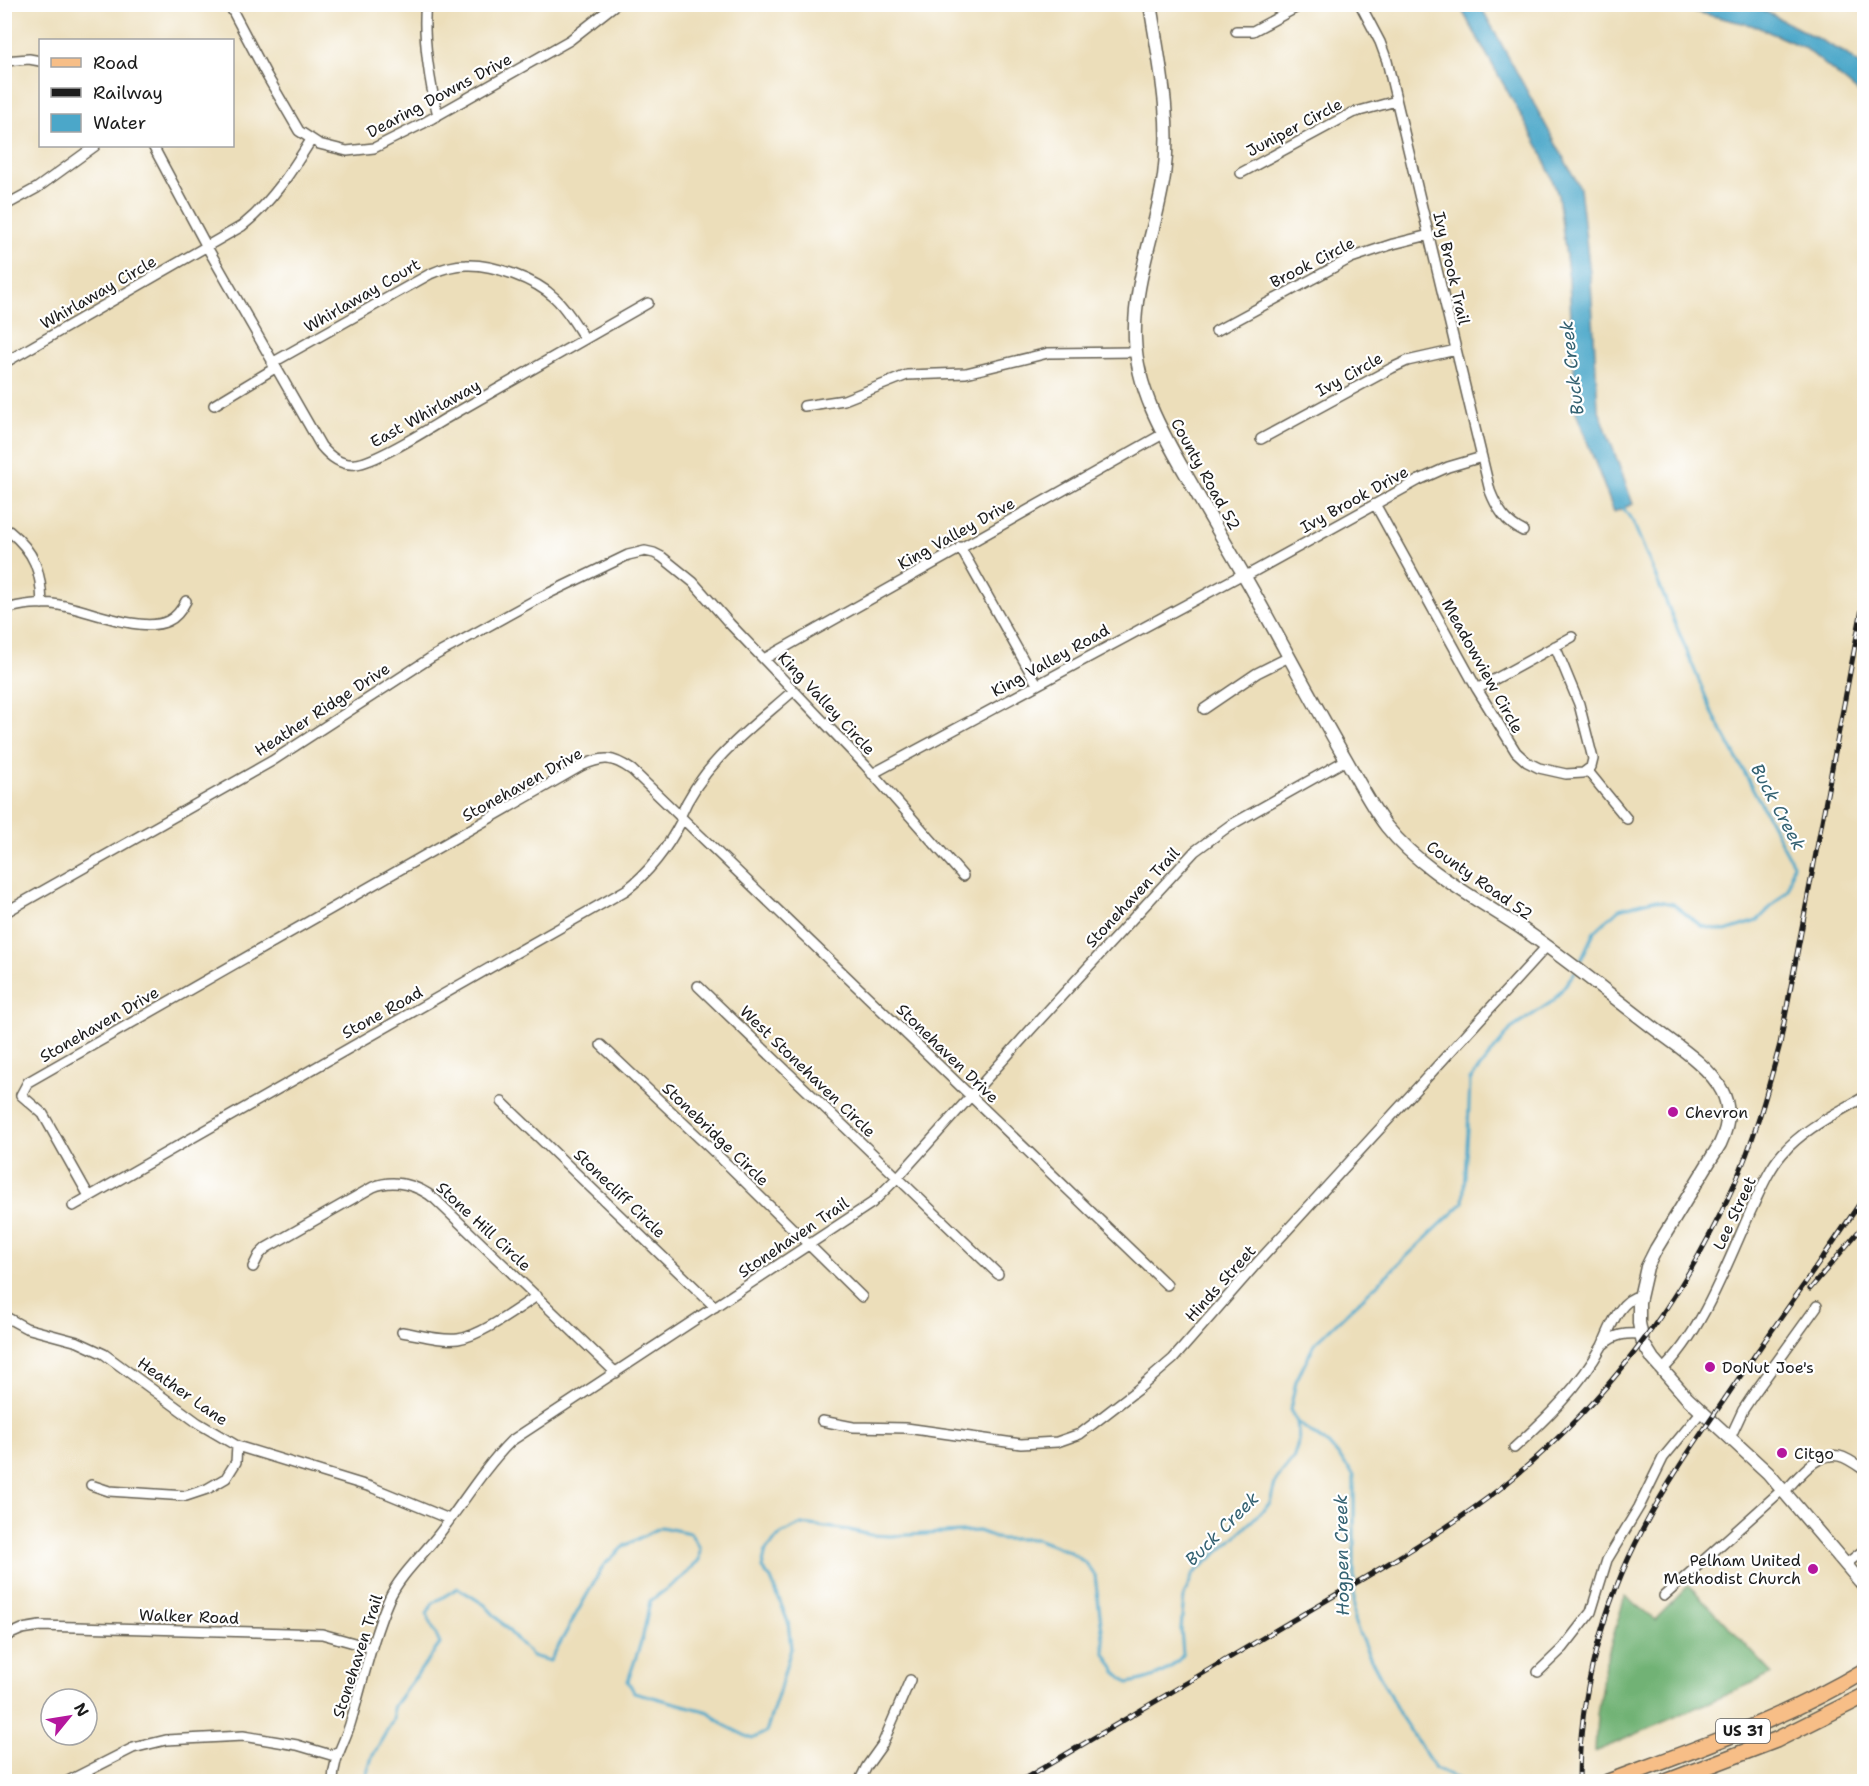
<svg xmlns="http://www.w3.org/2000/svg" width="1869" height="1786" font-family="'Shantell Sans',sans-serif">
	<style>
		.forest { fill: #71b275; stroke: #466748; stroke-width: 1.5 }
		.water { fill: #4ba7c9; stroke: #346272; stroke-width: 1.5 }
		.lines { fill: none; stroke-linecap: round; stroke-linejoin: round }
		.stream { stroke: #4ba7c9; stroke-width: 3 }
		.minor-casing { stroke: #656053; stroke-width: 12 }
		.tertiary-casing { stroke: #656053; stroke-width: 15 }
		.primary-casing { stroke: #656053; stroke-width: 18 }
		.minor { stroke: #fff; stroke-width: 9 }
		.tertiary { stroke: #fff; stroke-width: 12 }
		.primary { stroke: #f7be87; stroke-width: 15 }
		.rail-casing { stroke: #1c1c1c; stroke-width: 5 }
		.rail { stroke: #fff; stroke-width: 3; stroke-dasharray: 9; stroke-linecap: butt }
		.poi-dot { fill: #b5179e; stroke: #fff; stroke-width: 2 }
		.labels { text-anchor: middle; stroke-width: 4.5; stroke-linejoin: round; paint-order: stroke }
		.shield { fill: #fff; stroke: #606060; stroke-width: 1.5 }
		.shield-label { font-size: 15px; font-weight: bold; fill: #1c1c1c }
		.street-label { font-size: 16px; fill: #1c1c1c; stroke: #fff }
		.poi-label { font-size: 16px; fill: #1c1c1c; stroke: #fff; text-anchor: start }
		.water-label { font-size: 18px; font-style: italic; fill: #346272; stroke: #fff }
	</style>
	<rect width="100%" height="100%" fill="#fff"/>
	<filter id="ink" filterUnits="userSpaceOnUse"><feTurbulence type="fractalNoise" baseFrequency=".0167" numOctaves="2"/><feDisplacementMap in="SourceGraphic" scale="12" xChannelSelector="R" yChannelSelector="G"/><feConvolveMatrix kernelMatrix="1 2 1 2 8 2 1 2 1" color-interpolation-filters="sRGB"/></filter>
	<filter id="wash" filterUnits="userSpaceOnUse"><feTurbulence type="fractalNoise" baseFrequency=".008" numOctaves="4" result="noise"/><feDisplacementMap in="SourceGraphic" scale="24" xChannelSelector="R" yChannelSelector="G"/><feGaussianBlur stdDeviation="1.35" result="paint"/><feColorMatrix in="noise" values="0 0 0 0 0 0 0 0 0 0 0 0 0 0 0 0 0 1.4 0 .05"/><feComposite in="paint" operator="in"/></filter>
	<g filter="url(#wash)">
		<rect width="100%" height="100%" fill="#ecdeba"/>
		<!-- forest -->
		<path class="forest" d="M1689,1585L1773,1674L1595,1752L1597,1715L1605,1664L1625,1596L1655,1620Z"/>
		<!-- water -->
		<path class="water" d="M1459,5H1480L1580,188L1591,282L1598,407L1633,504L1614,512L1576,412L1569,280L1558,195L1541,151Z
			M1666,5H1732L1763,10L1845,53L1864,69V97L1805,48L1755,26Z"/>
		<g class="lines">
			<!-- stream -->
			<path class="stream" d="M1578,966L1594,932L1619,909L1653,900L1673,904L1701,926L1725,931L1757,921L1788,890L1793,864L1712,712L1633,522L1622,506
				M1298,1423L1331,1447L1354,1475V1621L1365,1647L1400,1715L1435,1768L1465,1782
				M364,1782L372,1757L393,1720V1707L440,1644L427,1614L433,1603L458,1588L485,1605L532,1656L550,1661L603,1566L624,1546L661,1527L690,1533L700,1548L699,1560L683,1577L650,1601L643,1636L628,1681L634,1692L709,1712L724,1725L752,1739L766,1732L781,1685L791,1648L788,1622L771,1579L762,1568L766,1550L781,1534L802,1524L849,1530L871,1535L890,1536L978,1531L1000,1539H1036L1068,1551L1086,1563L1095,1576L1105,1653L1116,1672L1128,1683C1151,1679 1167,1674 1183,1655L1181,1629L1184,1596L1193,1574L1232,1540L1270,1503L1276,1480L1293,1459L1299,1440L1297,1422L1290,1410L1296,1381L1315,1343L1463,1203L1468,1130L1470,1080L1511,1029L1553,1001L1575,972"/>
		</g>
	</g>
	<g filter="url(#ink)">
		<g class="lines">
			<defs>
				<path id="minor" d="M229,4L267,76L299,131L319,144L347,151L374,148L422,124L570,40L616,4
					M426,4C422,34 430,86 438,115
					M1360,4L1380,42L1387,61L1490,491C1497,509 1506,523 1523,531
					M1236,31H1253L1303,4
					M4,61L29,59L40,61
					M153,146L207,247L321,446C330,457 341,466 356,464C376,462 425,431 445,419C513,380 581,341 648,303
					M1241,173L1352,113L1396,101
					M4,206L37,188L95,146
					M1216,331L1351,258L1393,244L1429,235
					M4,363L242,226C272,202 291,172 311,140
					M272,363L430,274C441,269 453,265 466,265C493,264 535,279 555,298C567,309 576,325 585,339
					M214,405L275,368
					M804,406L844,400L907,375L966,373L1048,353L1136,352
					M1261,439L1392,368L1407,361L1456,350
					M1375,504L1477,689L1516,752L1527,762L1539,768L1566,774L1583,773L1591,767L1593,759L1579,704L1555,646
					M9,531C35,552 41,571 42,604
					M960,547L1037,684
					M1244,577L1419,480L1448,467L1482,457
					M4,610C21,604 42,602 59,605C87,609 141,634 168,621C177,617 182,609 186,601
					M764,659L1163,434
					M1477,689L1572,637
					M1204,709L1257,673L1289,657
					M1587,770L1627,819
					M872,774L1243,574
					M680,817C702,763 751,728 793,691
					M4,913L272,761L432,657L539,598L628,555L645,551L654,553L662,557L693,582L730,624L865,765L963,876
					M698,986L998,1274
					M601,1045L731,1168L862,1297
					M502,1102L715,1307
					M89,1196L43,1114L21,1095L28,1082L581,766C603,756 612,756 632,770L1167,1285
					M73,1206L626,890C651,871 668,847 682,820
					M253,1267L259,1255L266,1248L373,1187C394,1178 418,1185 435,1199L616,1373
					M4,1316L26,1328L78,1342L104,1354L198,1423L237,1446L371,1487L449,1519
					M402,1332C420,1335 440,1341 458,1339C481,1336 517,1309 537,1296
					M1604,1344C1615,1334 1626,1333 1640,1334
					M1662,1370C1702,1334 1730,1256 1753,1206C1761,1189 1769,1169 1782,1154C1803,1129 1837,1113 1864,1097
					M822,1421L853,1427L906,1428L1021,1444L1057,1442L1080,1434L1137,1390L1173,1359L1258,1262L1547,946
					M1730,1438L1743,1410L1753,1395L1817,1306
					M1514,1448C1547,1418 1580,1386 1602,1346C1610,1329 1619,1299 1640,1296
					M91,1485L109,1491L186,1496L207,1489L226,1478L236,1462L237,1446
					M1785,1491C1798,1478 1817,1451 1839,1456C1848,1458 1857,1465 1864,1470
					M1846,1564L1864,1550
					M1664,1596L1783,1489
					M4,1637L22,1629L40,1626L322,1634L372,1648
					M1538,1672L1563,1648L1591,1612L1607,1560L1639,1507L1663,1458L1701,1412
					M66,1782L133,1748L166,1740L243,1736L297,1745L331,1755L337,1752
					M333,1782C333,1757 345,1743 351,1721C363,1681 372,1638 389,1599C400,1575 423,1555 439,1534C463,1503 483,1469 511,1441L872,1203L898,1177L1033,1027L1195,851L1229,826L1346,760
					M859,1782L867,1766L882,1745L910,1680"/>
				<path id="tertiary" d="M1150,4C1159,61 1172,118 1164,176C1156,231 1133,282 1135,339C1137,393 1166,439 1192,485C1212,521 1234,557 1254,593C1284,647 1313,702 1344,756C1358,780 1370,805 1387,827C1423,872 1478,899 1524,930C1568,960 1609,994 1651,1026C1674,1044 1709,1065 1722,1091C1731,1108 1728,1127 1720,1144L1656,1249L1647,1267L1639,1302V1323L1643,1343L1653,1359L1687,1398L1768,1473L1864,1586"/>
				<path id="primary" d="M1608,1782C1696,1749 1784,1719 1864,1671
					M1666,1782L1776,1740L1864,1696"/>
			</defs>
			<!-- minor casing -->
			<use href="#minor" class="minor-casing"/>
			<!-- tertiary casing -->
			<use href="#tertiary" class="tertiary-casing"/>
			<!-- primary casing -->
			<use href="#primary" class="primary-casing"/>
			<!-- minor -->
			<use href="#minor" class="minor"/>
			<!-- tertiary -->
			<use href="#tertiary" class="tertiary"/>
			<!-- primary -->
			<use href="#primary" class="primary"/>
			<defs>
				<path id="rail" d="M1810,1289L1864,1225
					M1019,1782L1381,1568C1422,1543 1464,1517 1502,1487C1602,1407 1681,1304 1733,1187C1754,1141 1767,1093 1780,1044L1864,598
					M1579,1782C1579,1695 1602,1606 1643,1529C1669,1478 1703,1431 1735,1384C1778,1321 1822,1260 1864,1197"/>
			</defs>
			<!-- rail casing -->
			<use href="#rail" class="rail-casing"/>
			<!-- rail -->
			<use href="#rail" class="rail"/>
		</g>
	</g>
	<!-- markers -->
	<g class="poi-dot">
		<circle cx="1673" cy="1112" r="6"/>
		<circle cx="1710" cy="1367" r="6"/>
		<circle cx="1782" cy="1453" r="6"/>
		<circle cx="1813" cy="1569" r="6"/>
	</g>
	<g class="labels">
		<!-- shield labels -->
		<rect class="shield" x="1716" y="1719" width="54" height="24" rx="4.5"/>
		<g class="shield-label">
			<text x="1743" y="1736">US 31</text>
		</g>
		<!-- street labels -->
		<g class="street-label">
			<text transform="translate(439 95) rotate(-28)" y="6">Dearing Downs Drive</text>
			<text transform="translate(1294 127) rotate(-28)" y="6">Juniper Circle</text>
			<text transform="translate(1312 262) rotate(-27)" y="6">Brook Circle</text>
			<text transform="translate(1452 268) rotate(77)" y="6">Ivy Brook Trail</text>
			<text transform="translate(98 292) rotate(-30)" y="6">Whirlaway Circle</text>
			<text transform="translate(362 295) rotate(-30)" y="6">Whirlaway Court</text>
			<text transform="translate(1349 374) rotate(-29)" y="6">Ivy Circle</text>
			<text transform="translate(425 413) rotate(-29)" y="6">East Whirlaway</text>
			<text transform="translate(1206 474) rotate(61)" y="6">County Road 52</text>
			<text transform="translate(1354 499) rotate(-29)" y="6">Ivy Brook Drive</text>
			<text transform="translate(956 533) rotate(-29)" y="6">King Valley Drive</text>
			<text transform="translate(1050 660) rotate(-29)" y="6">King Valley Road</text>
			<text transform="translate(1483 666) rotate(61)" y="6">Meadowview Circle</text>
			<text transform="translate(827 703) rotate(47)" y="6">King Valley Circle</text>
			<text transform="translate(322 709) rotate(-33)" y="6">Heather Ridge Drive</text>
			<text transform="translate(522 784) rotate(-29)" y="6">Stonehaven Drive</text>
			<text transform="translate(1480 880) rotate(35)" y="6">County Road 52</text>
			<text transform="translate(1132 897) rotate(-47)" y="6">Stonehaven Trail</text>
			<text transform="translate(382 1012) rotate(-29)" y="6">Stone Road</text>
			<text transform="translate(99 1024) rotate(-30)" y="6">Stonehaven Drive</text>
			<text transform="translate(948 1053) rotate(44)" y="6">Stonehaven Drive</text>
			<text transform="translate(808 1071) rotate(44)" y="6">West Stonehaven Circle</text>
			<text transform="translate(716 1134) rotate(44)" y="6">Stonebridge Circle</text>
			<text transform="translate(620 1193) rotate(44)" y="6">Stonecliff Circle</text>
			<text transform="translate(1734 1213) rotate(-65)" y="6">Lee Street</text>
			<text transform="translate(484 1226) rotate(43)" y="6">Stone Hill Circle</text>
			<text transform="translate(793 1237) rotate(-34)" y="6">Stonehaven Trail</text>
			<text transform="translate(1220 1283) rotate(-48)" y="6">Hinds Street</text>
			<text transform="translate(183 1391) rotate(35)" y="6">Heather Lane</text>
			<text transform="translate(189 1616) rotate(2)" y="6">Walker Road</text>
			<text transform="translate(357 1656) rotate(-72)" y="6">Stonehaven Trail</text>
		</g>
		<!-- poi labels -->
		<g class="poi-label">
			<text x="1685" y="1118">Chevron</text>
			<text x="1722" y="1373">DoNut Joe's</text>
			<text x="1794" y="1459">Citgo</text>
			<text x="1801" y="1566" text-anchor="end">Pelham United<tspan x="1801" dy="18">Methodist Church</tspan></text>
		</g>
		<!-- water labels -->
		<g class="water-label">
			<text transform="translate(1572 368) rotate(-97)" y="6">Buck Creek</text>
			<text transform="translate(1778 807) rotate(62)" y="6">Buck Creek</text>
			<text transform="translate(1222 1529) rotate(-45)" y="6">Buck Creek</text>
			<text transform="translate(1342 1555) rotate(-91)" y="6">Hogpen Creek</text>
		</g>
	</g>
	<!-- margin -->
	<rect width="1869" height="1786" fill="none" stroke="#fff" stroke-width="24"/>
	<!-- legend -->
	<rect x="39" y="39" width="195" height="108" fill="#ffffff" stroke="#a4a4a4" stroke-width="1.5"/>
	<rect x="51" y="58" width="30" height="9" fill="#f7be87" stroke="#a4a4a4" stroke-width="1.5"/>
	<text x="93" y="69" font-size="18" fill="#1c1c1c">Road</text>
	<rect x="51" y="88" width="30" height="9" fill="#1c1c1c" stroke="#a4a4a4" stroke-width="1.5"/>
	<text x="93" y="99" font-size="18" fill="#1c1c1c">Railway</text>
	<rect x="51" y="114" width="30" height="18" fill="#4ba7c9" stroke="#a4a4a4" stroke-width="1.5"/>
	<text x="93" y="129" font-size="18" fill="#1c1c1c">Water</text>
	<!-- north arrow -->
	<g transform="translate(69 1717) rotate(60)"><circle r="28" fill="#ffffff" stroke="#a4a4a4" stroke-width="1.5"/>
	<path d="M0-4.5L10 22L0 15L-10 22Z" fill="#b5179e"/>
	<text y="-9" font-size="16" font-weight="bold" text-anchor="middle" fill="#1c1c1c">N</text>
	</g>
</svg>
